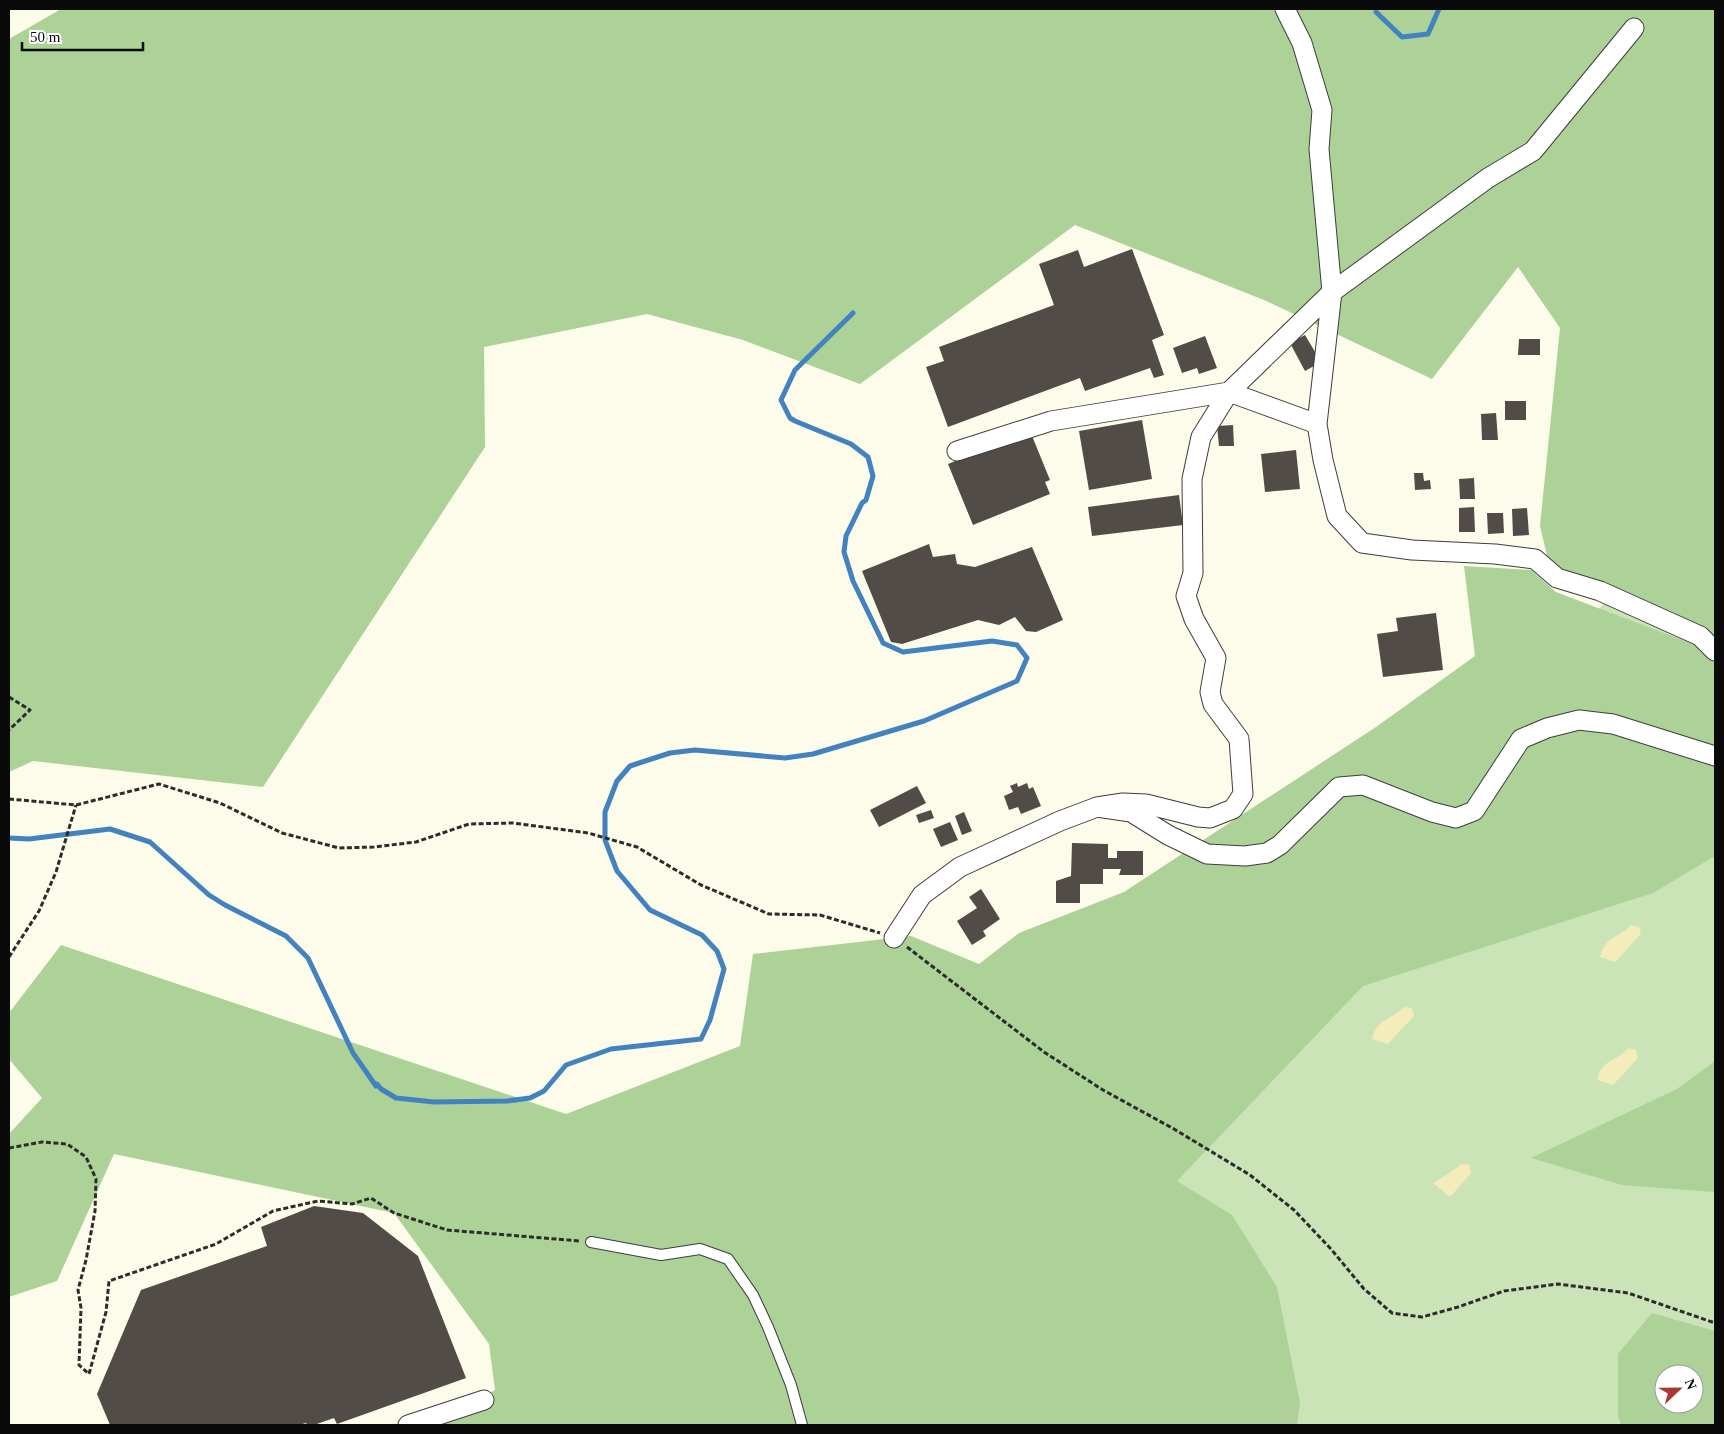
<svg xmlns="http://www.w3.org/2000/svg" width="1724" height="1434" font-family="'Times New Roman',serif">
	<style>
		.green { fill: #cae3b7; fill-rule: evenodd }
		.forest { fill: #add298; fill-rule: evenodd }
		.sand { fill: #f4ecbb }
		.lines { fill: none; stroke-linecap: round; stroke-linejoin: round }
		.stream { stroke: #4282be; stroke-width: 5 }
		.building { fill: #514c48 }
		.service-casing { stroke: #3d3d3d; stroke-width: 12 }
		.minor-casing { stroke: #3d3d3d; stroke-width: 21 }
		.path { stroke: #2c2c2c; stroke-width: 3; stroke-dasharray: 5 2.5; stroke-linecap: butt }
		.service { stroke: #fff; stroke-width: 10 }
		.minor { stroke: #fff; stroke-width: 19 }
	</style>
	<rect width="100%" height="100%" fill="#fdfbe9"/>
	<!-- green -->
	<path class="green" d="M1715,544V1425H1239L1168,1185L1626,573ZM1664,1374H1694V1404H1664Z"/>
	<!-- forest -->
	<path class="forest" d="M61,9H1715V651L1625,593L1549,564L1540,526L1560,328L1518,267L1432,379L1264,300L1075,225L860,384L743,340L647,314L484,347L485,447L263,787L33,761L9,772V39Z
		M1464,566L1531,570L1556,592L1706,649L1715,659V856L1653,893L1363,986L1177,1181L1232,1215L1277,1287L1300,1403L1297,1425H433L495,1390L489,1344L394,1213L114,1154L57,1281L9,1297V1134L42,1098L9,1059V1013L61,945L566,1114L740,1046L753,954L911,936L979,964L1019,933L1124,892L1376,727L1475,656Z
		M1715,1061V1192L1622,1185L1531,1158L1677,1089Z
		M1652,1313L1715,1331V1425H1621L1618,1416V1354ZM1664,1374H1694V1404H1664Z"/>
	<!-- sand -->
	<path class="sand" d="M1631,925L1639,927L1641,934L1615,962L1600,957C1605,936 1619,938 1631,925Z
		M1404,1007L1412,1008L1414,1016L1388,1044L1372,1039C1377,1018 1392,1020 1404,1007Z
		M1628,1048L1636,1050L1638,1058L1613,1085L1597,1080C1602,1059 1616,1062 1628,1048Z
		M1461,1164L1469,1165L1471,1173L1450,1197L1433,1183C1442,1177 1454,1171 1461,1164Z"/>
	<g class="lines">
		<!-- stream -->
		<path class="stream" d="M1376,12L1402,37L1428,34L1439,9
			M9,838L29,839L110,829L150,842L209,895L225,905L286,936L308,958L353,1053L376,1086L377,1084L381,1089L396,1098L434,1102L507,1101L530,1098L544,1091L566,1065L611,1049L701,1039L710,1020L724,969L717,951L702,935L650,910L617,871L605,840V812L617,781L630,766L670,753L695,750L785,758L813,754L924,721L1017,681L1027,658L1017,645L992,641L903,652L883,643L853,581L844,552L846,536L862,503L866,500L873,476L868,457L851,444L795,421L790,418L781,400L795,370L853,313"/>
	</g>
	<!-- building -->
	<path class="building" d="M1132,249L1164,335L1152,340L1164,375L1154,378L1150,368L1085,391L1080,378L948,427L926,367L944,361L939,347L1054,305L1039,264L1078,250L1084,267Z
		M1305,335L1321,362L1305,371L1290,343Z
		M1205,336L1217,368L1199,374L1197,368L1182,373L1173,348Z
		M1519,339H1540V355H1518Z
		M1505,401H1526V420H1505Z
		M1496,413L1498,440H1482L1481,414Z
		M1142,420L1152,479L1089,490L1079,431Z
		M1233,425L1234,446H1219L1217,426Z
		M1030,431L1050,480L1045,482L1050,494L973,525L948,464Z
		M1296,450L1300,489L1265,492L1261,454Z
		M1414,473H1423L1424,481L1430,480L1431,489L1415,490Z
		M1474,478L1475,499H1460L1459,479Z
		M1179,495L1183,525L1092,536L1088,507Z
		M1474,507L1475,532H1459V508Z
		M1527,508L1529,535L1513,536L1512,509Z
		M1487,513H1503L1504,533L1488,534Z
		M929,544L933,557L955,554L957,564L975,567L1032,547L1063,620L1036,632L1026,631L1015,617L999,625L978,620L902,644L891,642L862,571Z
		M1436,613L1443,670L1383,677L1377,634L1398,631L1396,618Z
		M1017,783L1018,787L1027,783L1029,789L1033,787L1041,806L1021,814L1018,807L1009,810L1004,796L1013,792L1010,786Z
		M917,786L926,803L879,827L870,810Z
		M931,810L934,818L919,823L916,815Z
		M964,812L972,831L962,835L955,816Z
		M950,822L958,840L941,847L933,829Z
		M1072,843L1108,844V858H1117V851H1143V875H1119L1121,869H1103V884H1080V903H1056V881L1071,876Z
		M981,889L1000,919L983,931L986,936L972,945L957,921L977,908L969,897Z
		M314,1206L363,1213L418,1256L466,1378L337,1424L334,1418L314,1425H307L306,1423L299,1425H110L97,1394L141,1290L267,1246L261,1227Z"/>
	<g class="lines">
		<defs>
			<path id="service" d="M591,1242L661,1255L700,1249L728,1259L753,1295L768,1327L791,1385L802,1425"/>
			<path id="minor" d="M1285,9L1302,43L1322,110L1319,149L1332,292L1317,424L1323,460L1337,516L1362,543L1412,550L1495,554L1535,559L1557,578L1600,591L1700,636L1715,651
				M957,451L1051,421L1229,392L1317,424
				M1097,807L1123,803L1146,804L1198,817L1210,818L1233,809L1243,794L1239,739L1213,704L1210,692L1216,658L1194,619L1186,596L1193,573L1192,479L1201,437L1229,392L1332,292L1488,178L1533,151L1634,28
				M894,938L922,895L960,867L1060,821L1097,807L1131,812L1168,835L1207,854L1245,856L1267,853L1280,845L1339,787L1363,785L1432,812L1456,818L1474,811L1521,739L1547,728L1579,720L1613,724L1715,756
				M408,1425L484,1400"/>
		</defs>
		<!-- service casing -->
		<use href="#service" class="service-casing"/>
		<!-- minor casing -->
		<use href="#minor" class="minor-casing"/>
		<!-- path -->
		<path class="path" d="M9,697L30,710L9,730
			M9,799L76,805L159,784L220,803L282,833L339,848L374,847L416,842L469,824L513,823L588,833L637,847L701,885L769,914L820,915L880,933
			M907,947L1044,1052L1103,1090L1174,1129L1250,1175L1294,1210L1331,1249L1364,1289L1392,1313L1422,1317L1458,1307L1504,1291L1558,1284L1628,1293L1715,1323
			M9,957L39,911L56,872L76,805
			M9,1148L42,1142L67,1144L86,1157L96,1179L95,1211L86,1260L78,1290L81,1308L79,1365L89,1374L106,1312L109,1281L216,1244L273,1211L318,1201L352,1204L371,1198L394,1213L447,1230L580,1241"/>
		<!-- service -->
		<use href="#service" class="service"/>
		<!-- minor -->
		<use href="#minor" class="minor"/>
	</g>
	<!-- border -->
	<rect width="1724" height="1434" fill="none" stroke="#0a0a0a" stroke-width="20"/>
	<!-- north arrow -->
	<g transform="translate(1679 1389) rotate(68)"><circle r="24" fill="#ffffff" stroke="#9d9d9d"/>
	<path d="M0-4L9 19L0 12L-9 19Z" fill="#ab3731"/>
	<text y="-8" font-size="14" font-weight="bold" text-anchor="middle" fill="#0a0a0a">N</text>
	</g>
	<!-- scale -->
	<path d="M22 42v8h121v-8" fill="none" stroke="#0a0a0a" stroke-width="2.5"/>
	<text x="30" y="42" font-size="15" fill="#0a0a0a" stroke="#ffffff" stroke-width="4" paint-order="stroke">50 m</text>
</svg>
